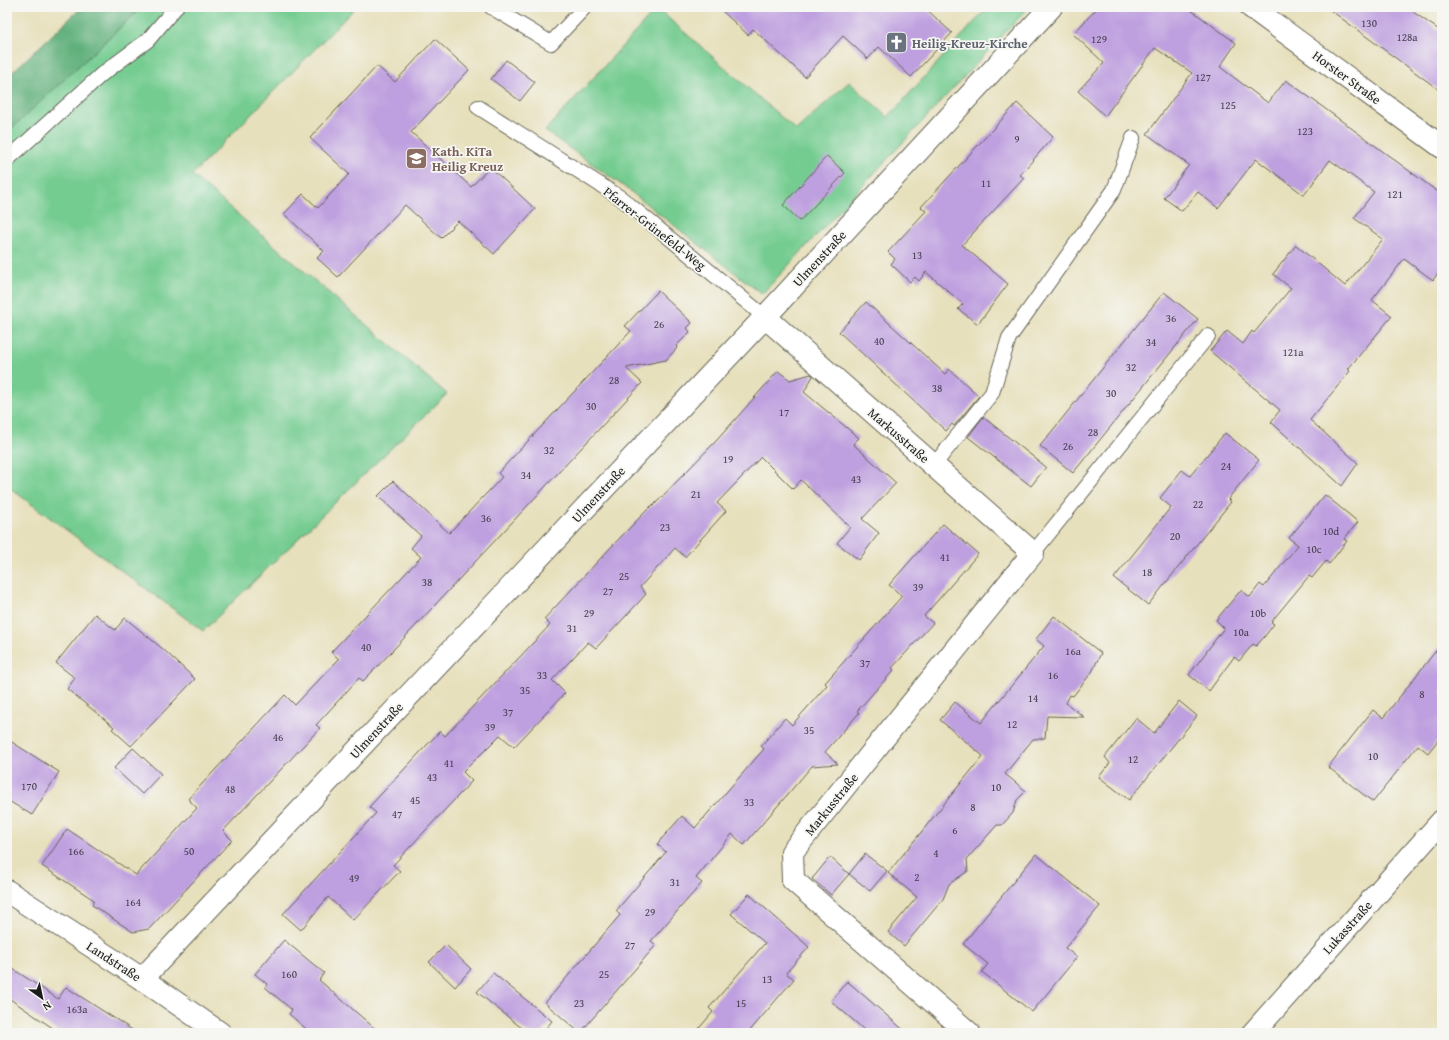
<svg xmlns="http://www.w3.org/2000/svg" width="1449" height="1040" font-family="'Gentium Book Plus',serif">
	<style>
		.green { fill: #75cc91; stroke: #487456 }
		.forest { fill: #60b07b; stroke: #3e664c }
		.building { fill: #be9fdf }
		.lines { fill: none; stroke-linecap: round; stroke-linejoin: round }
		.service-casing { stroke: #636154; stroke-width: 16 }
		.minor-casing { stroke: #636154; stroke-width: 24 }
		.tertiary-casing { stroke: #636154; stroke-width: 24 }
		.secondary-casing { stroke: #636154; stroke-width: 24 }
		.service { stroke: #fff; stroke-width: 14 }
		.minor { stroke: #fff; stroke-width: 22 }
		.tertiary { stroke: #fff; stroke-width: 22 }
		.secondary { stroke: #fff; stroke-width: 22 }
		.labels { text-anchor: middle; stroke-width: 3.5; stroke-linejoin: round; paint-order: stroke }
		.number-label { font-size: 11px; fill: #443d4d }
		.worship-label { font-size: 13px; font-weight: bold; fill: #5b616d; stroke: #f6f6f2; text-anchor: start }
		.street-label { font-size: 13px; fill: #1c1c1c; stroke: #f6f6f2 }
		.education-label { font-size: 13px; font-weight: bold; fill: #785e54; stroke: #f6f6f2; text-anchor: start }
	</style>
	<rect width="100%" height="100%" fill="#f6f6f2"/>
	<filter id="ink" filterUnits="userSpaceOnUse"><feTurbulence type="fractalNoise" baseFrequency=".025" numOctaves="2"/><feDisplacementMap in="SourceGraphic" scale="8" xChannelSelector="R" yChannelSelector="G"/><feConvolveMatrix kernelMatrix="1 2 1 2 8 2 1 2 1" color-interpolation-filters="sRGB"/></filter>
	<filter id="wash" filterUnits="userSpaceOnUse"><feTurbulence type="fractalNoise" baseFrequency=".012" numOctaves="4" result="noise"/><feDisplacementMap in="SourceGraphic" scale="16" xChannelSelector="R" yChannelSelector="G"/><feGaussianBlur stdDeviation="0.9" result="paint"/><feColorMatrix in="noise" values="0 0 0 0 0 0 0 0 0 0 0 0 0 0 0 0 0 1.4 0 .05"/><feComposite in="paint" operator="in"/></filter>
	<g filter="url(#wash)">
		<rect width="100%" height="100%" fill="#e7e0bc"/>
		<!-- green -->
		<path class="green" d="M142,7H356L192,175L447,394L203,631L7,486V133Z
			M988,7H1029L762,294L626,188L545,131L657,8L796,130L849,82L888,117Z"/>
		<!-- forest -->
		<path class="forest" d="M82,7H142L7,133V77Z"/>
		<g id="blocks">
			<!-- building -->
			<path class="building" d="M718,7H924L952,33L911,77L879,47L868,59L843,36L805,77L753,29L748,35Z
				M1098,7H1187L1236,43L1220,67L1268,103L1286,80L1442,195V268L1433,280L1404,259L1372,300L1392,316L1348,369L1350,371L1310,420L1358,463L1342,486L1271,422L1280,410L1210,351L1227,331L1243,344L1252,331L1254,333L1291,288L1273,274L1296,245L1345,286L1383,239L1354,218L1374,192L1330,160L1304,195L1256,159L1218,208L1198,192L1182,211L1164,198L1189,165L1147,134L1192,73L1155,48L1105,116L1078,91L1104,63L1073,34Z
				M1326,7H1406L1442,32V92Z
				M435,39L469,70L411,132L471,187L490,167L535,209L494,254L458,221L441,238L405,205L338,277L317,258L324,251L284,214L303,194L318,208L349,174L310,138L377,66L395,82Z
				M506,60L535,82L520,101L491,79Z
				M1017,103L1053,137L1020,175L1024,178L962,245L1008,284L978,324L958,309L963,304L926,272L919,281L915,277L910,282L891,264L895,259L888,252L926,211L921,207Z
				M827,156L845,173L800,221L783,205Z
				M658,291L692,323L687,328L690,332L676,346L677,348L666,360L626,368L642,383L378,666L363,681L359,678L316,725L320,728L223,831L232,840L149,929L133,932L92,905L94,900L42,866L67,829L136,875L197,808L188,799L285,695L295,705L339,659L331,652L421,557L411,548L421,536L378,496L393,481L449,533L502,477L498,473L631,331L625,326Z
				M1164,292L1198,319L1073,473L1040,446Z
				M866,302L945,374L949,369L979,396L954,426L952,424L946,431L839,332Z
				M778,371L790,380L811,374L813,376L804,392L859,438L853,444L896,483L862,519L879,533L859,560L837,543L850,527L801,480L793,489L761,457L717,503L726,511L685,557L675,548L640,587L646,594L638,603L596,648L588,642L552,680L565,693L514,747L500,735L463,772L472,781L393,865L400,871L353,920L328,897L301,930L283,914L376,813L369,807L440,731L445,736L550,625L544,619L614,544L651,506H653L717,440Z
				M983,417L1046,467L1031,486L968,437Z
				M1225,433L1259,460L1228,499L1231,502L1148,605L1114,578L1171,507L1160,498L1182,470L1190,476Z
				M1325,495L1358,522L1344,539L1347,541L1329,564L1326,561L1312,578L1309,576L1271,622L1274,624L1265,636L1256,646L1253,644L1239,661L1234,657L1209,691L1189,675L1224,628L1216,620L1241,590L1250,597L1260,584L1264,587L1298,545L1289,538Z
				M943,524L978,554L924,616L933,623L892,668L894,670L857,711L859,713L825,752L838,764L812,766L744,845L732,834L696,878L702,883L651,941L656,945L580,1033L545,1003L620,915L616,911L666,852L657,844L682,816L695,828L764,749L761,746L785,718L792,725L827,685L825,683L902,596L889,585Z
				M95,614L115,630L125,618L164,650L195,679L131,746L112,729L114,727L67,689L75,678L56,663Z
				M1054,616L1101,653L1092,672L1073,696L1070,695L1066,703L1084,717L1047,716L1045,738L1033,739L1005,774L1026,791L1017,800L1013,813L1002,825H997L967,859L968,871L949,884L943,899L904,946L888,932L917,897L888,873L983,756L940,720L955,702L981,723L1044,646L1036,639Z
				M1442,643V735L1428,753L1418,745L1373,802L1328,767L1373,710L1383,718Z
				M1179,701L1197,716L1129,800L1099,777L1110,763L1105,757L1136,718L1154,733Z
				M7,739L59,772L32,815L7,800Z
				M133,748L161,774L142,794L114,768Z
				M865,854L887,871L870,891L849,874Z
				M1036,854L1100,906L1065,948L1077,957L1032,1012L982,972L988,964L963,944Z
				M830,857L849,874L831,895L812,879Z
				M749,894L809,947L786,973L794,979L748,1033H695L713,1012L709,1008L765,943L731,914Z
				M284,940L324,973L319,980L380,1033H311L289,1014L292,1010L265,987L267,984L255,974Z
				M446,945L471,969L455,987L429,962Z
				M7,965L58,999L66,987L137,1033H60L7,997Z
				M493,973L552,1021L542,1033H528L477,992Z
				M847,981L907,1033H868L831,1001Z"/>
		</g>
	</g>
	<g filter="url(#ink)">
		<use href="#blocks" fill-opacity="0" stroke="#636154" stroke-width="1"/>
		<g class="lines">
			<defs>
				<path id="service" d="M491,7L551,43L585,7
					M478,107L621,198L765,317
					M7,160L102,74L148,40L176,7
					M934,465L992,393L1009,338L1114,190L1133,138
					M1033,553L1208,336"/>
				<path id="minor" d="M765,317L1033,553L792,852L793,880L969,1033
					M142,979L765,317L1051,7
					M1253,1033L1442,821"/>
				<path id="tertiary" d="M7,891L142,979L220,1033"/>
				<path id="secondary" d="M1251,7L1442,147"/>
			</defs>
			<!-- service casing -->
			<use href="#service" class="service-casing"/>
			<!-- minor casing -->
			<use href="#minor" class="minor-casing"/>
			<!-- tertiary casing -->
			<use href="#tertiary" class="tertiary-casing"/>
			<!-- secondary casing -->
			<use href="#secondary" class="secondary-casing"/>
			<!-- service -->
			<use href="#service" class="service"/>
			<!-- minor -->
			<use href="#minor" class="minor"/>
			<!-- tertiary -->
			<use href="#tertiary" class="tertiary"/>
			<!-- secondary -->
			<use href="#secondary" class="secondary"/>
		</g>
	</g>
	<!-- icons -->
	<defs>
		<symbol id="church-square" viewBox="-11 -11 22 22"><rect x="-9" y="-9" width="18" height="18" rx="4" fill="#6b7280" stroke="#f6f6f2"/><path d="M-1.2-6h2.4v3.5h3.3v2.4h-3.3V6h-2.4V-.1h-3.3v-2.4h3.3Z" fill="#fff"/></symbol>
		<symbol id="school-square" viewBox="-11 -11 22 22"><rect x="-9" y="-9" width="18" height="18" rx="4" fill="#8d6e63" stroke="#f6f6f2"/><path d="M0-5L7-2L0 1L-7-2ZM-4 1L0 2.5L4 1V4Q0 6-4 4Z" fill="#fff"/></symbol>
	</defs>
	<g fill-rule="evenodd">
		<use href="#church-square" x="884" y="30" width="25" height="25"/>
		<use href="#school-square" x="404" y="146" width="25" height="25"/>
	</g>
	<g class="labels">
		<!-- number labels -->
		<g class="number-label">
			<text x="1369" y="27">130</text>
			<text x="1407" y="41">128a</text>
			<text x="1099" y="43">129</text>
			<text x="1203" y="81">127</text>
			<text x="1228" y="109">125</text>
			<text x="1305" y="135">123</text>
			<text x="1017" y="143">9</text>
			<text x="986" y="187">11</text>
			<text x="1395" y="198">121</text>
			<text x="917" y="259">13</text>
			<text x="1171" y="322">36</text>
			<text x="659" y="328">26</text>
			<text x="879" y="345">40</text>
			<text x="1151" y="346">34</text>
			<text x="1293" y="356">121a</text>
			<text x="1131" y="371">32</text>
			<text x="614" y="384">28</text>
			<text x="937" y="392">38</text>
			<text x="1111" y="397">30</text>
			<text x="591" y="410">30</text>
			<text x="784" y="416">17</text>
			<text x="1093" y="436">28</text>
			<text x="1068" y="450">26</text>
			<text x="549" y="454">32</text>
			<text x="728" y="463">19</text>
			<text x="1226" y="470">24</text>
			<text x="526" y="479">34</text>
			<text x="856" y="483">43</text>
			<text x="696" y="498">21</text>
			<text x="1198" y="508">22</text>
			<text x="486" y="522">36</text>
			<text x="665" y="531">23</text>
			<text x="1331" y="535">10d</text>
			<text x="1175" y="540">20</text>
			<text x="1314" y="553">10c</text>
			<text x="945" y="561">41</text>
			<text x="1147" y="576">18</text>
			<text x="624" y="580">25</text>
			<text x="427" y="586">38</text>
			<text x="918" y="591">39</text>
			<text x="608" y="595">27</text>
			<text x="589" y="617">29</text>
			<text x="1258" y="617">10b</text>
			<text x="572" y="632">31</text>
			<text x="1241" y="636">10a</text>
			<text x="366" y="651">40</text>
			<text x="1073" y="655">16a</text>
			<text x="865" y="667">37</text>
			<text x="542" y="679">33</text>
			<text x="1053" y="679">16</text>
			<text x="525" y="694">35</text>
			<text x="1422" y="698">8</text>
			<text x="1033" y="702">14</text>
			<text x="508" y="716">37</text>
			<text x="1012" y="728">12</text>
			<text x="490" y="731">39</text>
			<text x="809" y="734">35</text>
			<text x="278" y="741">46</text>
			<text x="1373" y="760">10</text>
			<text x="1133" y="763">12</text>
			<text x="449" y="767">41</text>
			<text x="432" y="781">43</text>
			<text x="29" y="790">170</text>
			<text x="996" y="791">10</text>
			<text x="230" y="793">48</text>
			<text x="415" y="804">45</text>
			<text x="749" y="806">33</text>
			<text x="973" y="811">8</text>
			<text x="397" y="818">47</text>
			<text x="955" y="834">6</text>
			<text x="76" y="855">166</text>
			<text x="189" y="855">50</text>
			<text x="936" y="857">4</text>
			<text x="917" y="881">2</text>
			<text x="354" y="882">49</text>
			<text x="675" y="886">31</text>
			<text x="133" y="906">164</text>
			<text x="650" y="916">29</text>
			<text x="630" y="949">27</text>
			<text x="289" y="978">160</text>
			<text x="604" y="978">25</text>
			<text x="767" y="983">13</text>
			<text x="579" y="1007">23</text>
			<text x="741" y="1007">15</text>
			<text x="77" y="1013">163a</text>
		</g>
		<!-- worship labels -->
		<g class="worship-label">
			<text x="912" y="48">Heilig-Kreuz-Kirche</text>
		</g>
		<!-- street labels -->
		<g class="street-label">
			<text transform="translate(1347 77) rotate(36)" y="5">Horster Straße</text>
			<text transform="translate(655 228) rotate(38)" y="5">Pfarrer-Grünefeld-Weg</text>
			<text transform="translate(819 258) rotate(-47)" y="5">Ulmenstraße</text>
			<text transform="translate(899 435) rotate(41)" y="5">Markusstraße</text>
			<text transform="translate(598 494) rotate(-47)" y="5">Ulmenstraße</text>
			<text transform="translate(376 730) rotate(-47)" y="5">Ulmenstraße</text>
			<text transform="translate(831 804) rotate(-51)" y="5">Markusstraße</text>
			<text transform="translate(1347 927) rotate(-48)" y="5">Lukasstraße</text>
			<text transform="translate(114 961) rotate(33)" y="5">Landstraße</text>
		</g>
		<!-- education labels -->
		<g class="education-label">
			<text x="432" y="156">Kath. KiTa<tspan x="432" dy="15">Heilig Kreuz</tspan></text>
		</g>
	</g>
	<!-- margin -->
	<rect width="1449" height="1040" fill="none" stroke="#f6f6f2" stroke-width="24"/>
	<!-- north arrow -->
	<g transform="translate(42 998) rotate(147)" stroke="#f6f6f2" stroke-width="3" paint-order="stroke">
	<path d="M0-3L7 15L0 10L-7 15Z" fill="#1c1c1c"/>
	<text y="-6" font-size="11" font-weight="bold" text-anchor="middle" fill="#1c1c1c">N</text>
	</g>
</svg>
